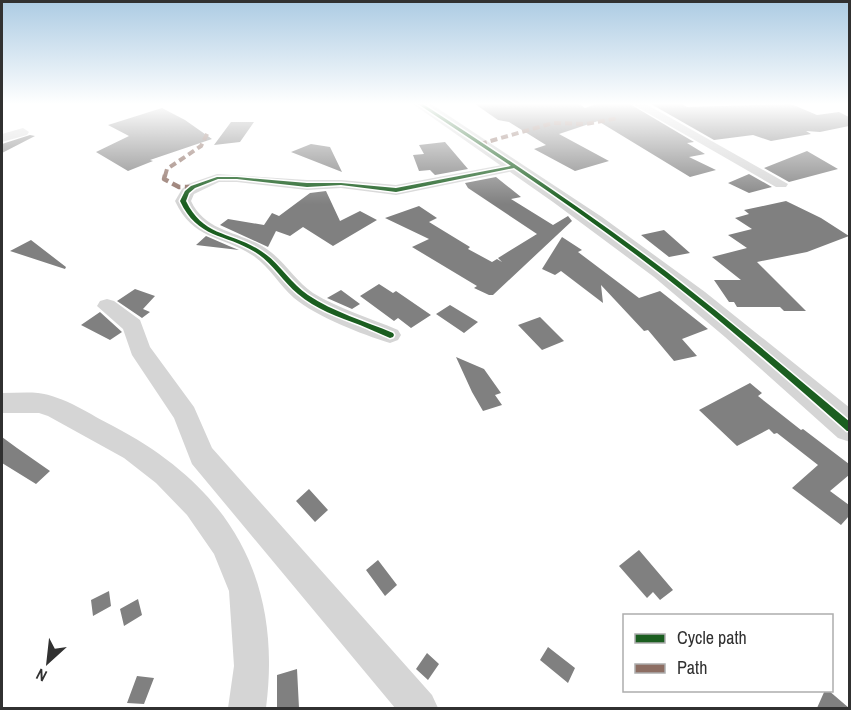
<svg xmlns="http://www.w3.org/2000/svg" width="851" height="710" font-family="'Archivo Narrow',sans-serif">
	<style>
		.building { fill: #808080 }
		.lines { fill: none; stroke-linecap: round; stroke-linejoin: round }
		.minor { fill: #d5d5d5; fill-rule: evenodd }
		.tertiary { fill: #d5d5d5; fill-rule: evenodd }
		.quiet-far1 { stroke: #8d6e63; stroke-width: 4; stroke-dasharray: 7 4; stroke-linecap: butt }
		.quiet { stroke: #8d6e63; stroke-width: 4.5; stroke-dasharray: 9 4.5; stroke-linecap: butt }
		.cycleway-casing { stroke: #fff; stroke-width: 3 }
		.cycleway { fill: #1b5e20; fill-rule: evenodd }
	</style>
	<rect width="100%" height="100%" fill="#fff"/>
	<!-- building -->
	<path class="building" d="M475,104H579L585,108L596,104H630L694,142L687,143L705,154L689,157L716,170L690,177L598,121L559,134L609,161L575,171L534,149L546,145L509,122L498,120Z
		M651,104H682L687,107L791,104L817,115L839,112L849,117V126L820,132L806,131L811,134L771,141L753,135L714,140Z
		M162,108L185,120L212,139L150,160L153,161L128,171L96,152L129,136L108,125Z
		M231,122H254L240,142L214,145Z
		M30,135L35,136L2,153V144Z
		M445,142L468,169L435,175L430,170L419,171L413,155L424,154L419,145Z
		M311,144L330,147L342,172L291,152Z
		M807,151L838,169L789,182L764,168Z
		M749,174L772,187L749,193L728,183Z
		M496,177L521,197L511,199L553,225L568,216L572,221L493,295H489L474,288L477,286L412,247L429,239L385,218L419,206L437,218L429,222L470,247L468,249L492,262L497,259L502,262L498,258L537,234L468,188L465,183Z
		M326,191L340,221L360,211L377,220L333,246L303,227L290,236L276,231L268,247L220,225L228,219L264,225L272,213L279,216L310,193Z
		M786,201L821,218L849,236L807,252L757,262L806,311H784L780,307H737L734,302H729L714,280H741L712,257L747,248L728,235L752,229L735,218L749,214L744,210Z
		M664,230L690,253L669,257L641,235Z
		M206,236L229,246L239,250L196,245Z
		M562,237L582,250L578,252L639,298L660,291L708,329L682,339L697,356L674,361L648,330L644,331L601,285L603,303L561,271L555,275L542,269Z
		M31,240L66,267L65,269L10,251Z
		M379,284L393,293L396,291L431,315L411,328L398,318L394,321L360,296Z
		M135,289L155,296L143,309L150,312L142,318L117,301Z
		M341,290L360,304L352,309L327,298Z
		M450,305L478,322L464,333L436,314Z
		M100,312L122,332L110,340L81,325Z
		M540,317L564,341L542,350L518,325Z
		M456,357L484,369L501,393L495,395L502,405L483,411L472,392Z
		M750,383L762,393L758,396L801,430L803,429L849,464V475L830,491L849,505V516L841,525L792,488L818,465L777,433L774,434L769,429L737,446L699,410Z
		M2,437L17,448L50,471L36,484L2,463Z
		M309,489L328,510L315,522L296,501Z
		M639,550L673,590L660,600L653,592L647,598L619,566Z
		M378,560L397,585L385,596L366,570Z
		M109,591L111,606L93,616L91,600Z
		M138,599L142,615L124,626L120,609Z
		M548,647L575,668L568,683L540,660Z
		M427,653L439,664L428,680L416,669Z
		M297,669L299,708H277V675Z
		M137,676L154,678L144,704L127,703Z
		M825,690H828L849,708H817Z"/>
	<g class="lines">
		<!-- minor -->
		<path class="minor" d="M632,104H646L788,184L786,187H776Z
			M23,128L29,132L27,135L2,142V134Z
			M513,163L518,164L520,167L518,170L396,195L341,188L307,190L237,182H219L194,194L191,201C205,231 236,231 262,246C283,258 294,280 313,293C339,309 370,318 398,330L401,335L398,340L390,343C361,334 317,317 294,298C279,285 269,266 252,255C221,235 193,240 175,201L182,189L188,184L217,174L307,180H341L396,185Z
			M107,299L114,301L140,320L150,347L194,407L212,448L432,695L438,708H395L192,464L174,418L132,355L123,329L97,306L100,301Z
			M2,393C14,393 27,392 38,393C64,396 91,415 113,426C228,486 283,577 266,708H228L234,666L229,591L214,554L187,515L156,483L124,458L48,416L39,413H2Z"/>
		<!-- tertiary -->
		<path class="tertiary" d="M413,104H431L602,217L705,292L850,408V442L838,438L725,337L654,277L553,202Z"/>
		<!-- quiet-far1 -->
		<path class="quiet-far1" d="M480,144L553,123L586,124L619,118
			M165,176L167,169L201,146L208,132"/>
		<!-- quiet -->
		<path class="quiet" d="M165,175L164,179L179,187H193"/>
		<defs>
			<path id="cycleway" d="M418,104H423C506,158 588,212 667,272C729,320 789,371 850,422V431H847C797,387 746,342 694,300C636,253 576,210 514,168L396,192L341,185L307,187L237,179H218L195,188L189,193L186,201C203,237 232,232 261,251C279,262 290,283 308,295C333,312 365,321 393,333L394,335L393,337L390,338C380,334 370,329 360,325C339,317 315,309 298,294C282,281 272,262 255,252C224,233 198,239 180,201L185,191L191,186L217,177H237L307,183H341L396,188L511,166Z"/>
		</defs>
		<!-- cycleway casing -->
		<use href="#cycleway" class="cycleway-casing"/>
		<!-- cycleway -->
		<use href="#cycleway" class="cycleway"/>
	</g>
	<!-- sky -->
	<linearGradient id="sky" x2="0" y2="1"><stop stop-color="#accbe3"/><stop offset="0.51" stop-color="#fff"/><stop offset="1" stop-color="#fff" stop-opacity="0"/></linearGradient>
	<rect width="851" height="204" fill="url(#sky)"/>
	<!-- border -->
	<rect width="851" height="710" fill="none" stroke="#313131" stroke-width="6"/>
	<!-- legend -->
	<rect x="623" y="614" width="210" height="78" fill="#ffffff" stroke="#adadad" stroke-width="1.5"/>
	<rect x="635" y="634" width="30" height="9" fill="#1b5e20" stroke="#adadad" stroke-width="1.5"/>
	<text x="677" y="644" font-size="18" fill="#313131">Cycle path</text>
	<rect x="635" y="664" width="30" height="9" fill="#8d6e63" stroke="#adadad" stroke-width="1.5"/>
	<text x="677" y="674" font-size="18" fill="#313131">Path</text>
	<!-- north arrow -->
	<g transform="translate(48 662) rotate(207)" stroke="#ffffff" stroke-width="4.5" paint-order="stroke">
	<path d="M0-4.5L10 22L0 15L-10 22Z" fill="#313131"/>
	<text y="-9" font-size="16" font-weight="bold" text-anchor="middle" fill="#313131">N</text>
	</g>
</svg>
